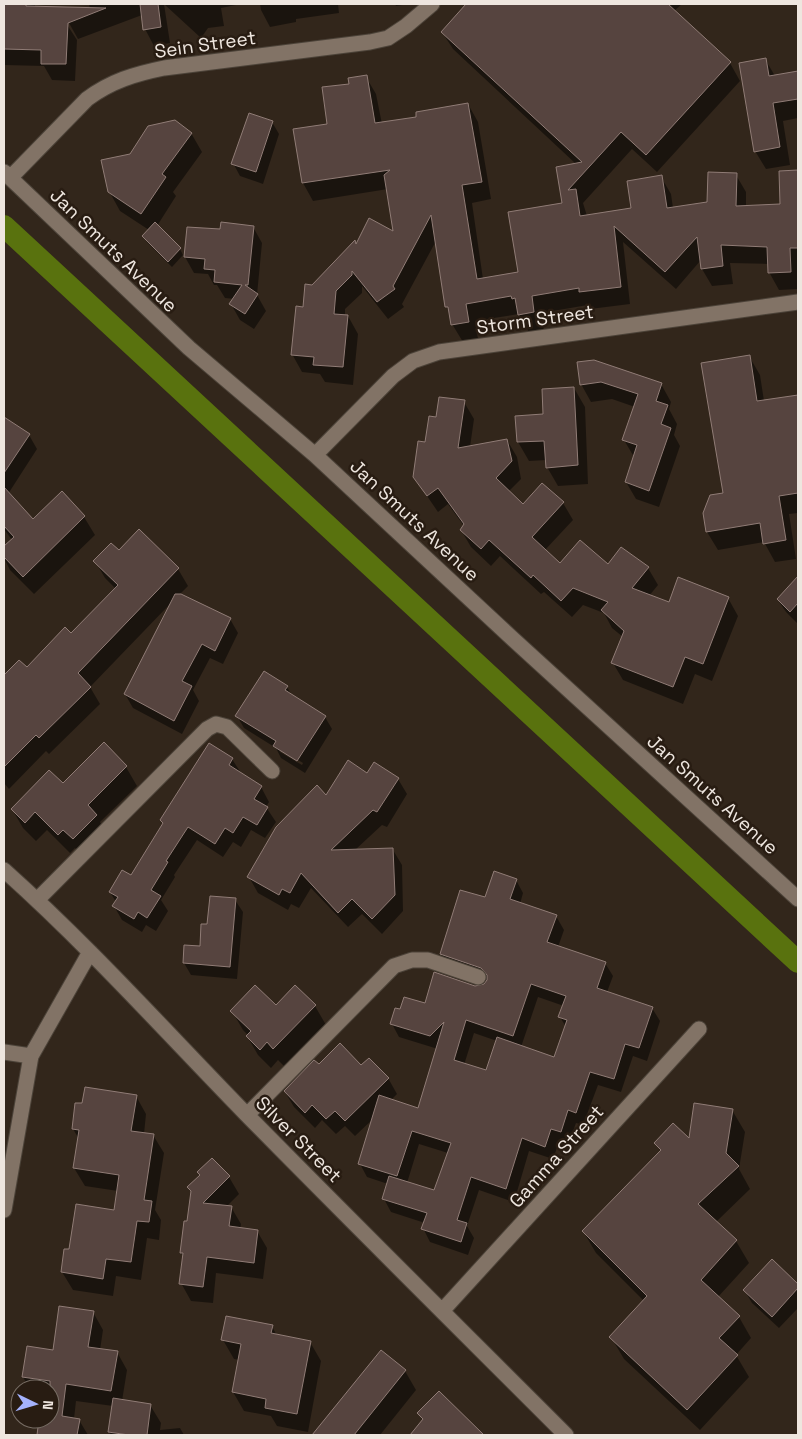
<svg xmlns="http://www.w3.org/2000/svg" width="802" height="1439" font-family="'Space Grotesk',sans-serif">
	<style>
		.shadow { fill: #0007; fill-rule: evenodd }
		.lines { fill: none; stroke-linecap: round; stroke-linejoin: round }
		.canal { stroke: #59720e; stroke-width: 22 }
		.building { fill: #56443f; stroke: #907c76; fill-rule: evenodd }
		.minor-casing { stroke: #4c4339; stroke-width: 17 }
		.minor { stroke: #827366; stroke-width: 15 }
		.labels { text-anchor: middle; stroke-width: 5; stroke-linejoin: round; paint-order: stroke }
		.street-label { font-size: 19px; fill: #eee6df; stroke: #281c12 }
	</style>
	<rect width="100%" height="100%" fill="#32261b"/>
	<!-- shadow -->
	<path class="shadow" d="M4,4H35V7L90,9L89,4H241L221,8L224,26L208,28L201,38L164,4L170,43L154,46L145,29L142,15L78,39L69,23H66L77,40L75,81L52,80L44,66L4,65Z
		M260,4H338L339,13L296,19V22L270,27L261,10Z
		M395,4H409L396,6Z
		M468,4H682L674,11L730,63L740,81L657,172L632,149L583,203L587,216L633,209L661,177L671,194L673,208L708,203L736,175L746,192V207L782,205L780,172L798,171V289L779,290L769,272V264L730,263L733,284L712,286L702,269L701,260L676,289L623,242L630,304L590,309L588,305L541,313L544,330L529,332L519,314L475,321L478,339L463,342L452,324L450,313L447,307L436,241L402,304L404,307L388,319L362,286V293L345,309V316H348L358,334L353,385L325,382L320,374L302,372L292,354L312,286L357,245L395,234L388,189L313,201L303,183L295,130L329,125L350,85L366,77L376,94L382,124L418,119L468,104L478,122L491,199L472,203L483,279L519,273L563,204L576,164L453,49L442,32Z
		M765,59L775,76L798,72V118L783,121L790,165L766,169L755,151Z
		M272,122L279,134L263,184L240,176L233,163Z
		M191,133L202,152L173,192L176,196L157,226L180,249L183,255L172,267L147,242L143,236L149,230L120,211L109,191L131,155Z
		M253,227L262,243L257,295L266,311L254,329L240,320L231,304L235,299L225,298L217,285H214L208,274L194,273L185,257L188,228L221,231Z
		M749,356L760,375L764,401L798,396V513L789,514L796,559L775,562L764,542L718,550L707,532L725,494Z
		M578,363L661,384L671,402L669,409L677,424L674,435L680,446L659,507L636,499L626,482L634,457L624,440L635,407L612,399L591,402L581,384Z
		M574,388L585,407L588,484L558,486L547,467V460L529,461L518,442L517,417L544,416Z
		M464,402L474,419L470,447L507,440L517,457L521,479L508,492L523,505L563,503L573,520L545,550L560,565L648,568L658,585L649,596L669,604L728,598L738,616L712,681L695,674L683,704L623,680L613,663L623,637L612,628L604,613L583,605L572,617L544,592L541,594L500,556L491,566L471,547L461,530L464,526L448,504L438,512L414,477L426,444L437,419Z
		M4,418L29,435L37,449L8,494L4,491Z
		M62,493L84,517L95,535L34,594L10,570L4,558V548L12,540L4,529V511L15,501L33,520Z
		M139,531L178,569L188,586L179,595L230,619L238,633L223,664L210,658L193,690L199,701L182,734L133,708L125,694L170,604L90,687L100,704L49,754L46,751L9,789L4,783V677L19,662L27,669L71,635L116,589L105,578L95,561L119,552Z
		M797,579L798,580V624L786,612L778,600Z
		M287,687L292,696L325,717L332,729L305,773L281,758L276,748L244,728L237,716ZM280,749L303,763L302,765L280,752Z
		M209,744L232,759L241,773L261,787L269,802L266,807L276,822L265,838L251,830L241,847L233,842L223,857L197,840L174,875L175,877L161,900L168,911L156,931L146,925L142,932L122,920L114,906L116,902L110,892L131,877Z
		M126,767L137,786L100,822L107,834L84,857L75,848L70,853L47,830L36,841L23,828L12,809Z
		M368,774L398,779L407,794L387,827L382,825L355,850H393L402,865L403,911L382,934L362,914L348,927L311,888L299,908L291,904L288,910L258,893L249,877L326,797Z
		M516,880L523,893L520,904L556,916L564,930L558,947L605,963L613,976L607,992L652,1008L660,1021L647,1061L633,1056L621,1092L598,1085L583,1125L576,1123L568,1145L559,1142L553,1159L529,1151L514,1202L479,1190L467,1226L474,1238L468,1255L430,1242L423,1228L425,1223L391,1212L384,1199L388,1184L367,1177L360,1164L374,1118L355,1136L345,1126L336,1134L322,1120L315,1128L294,1107L285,1092L319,1066L361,1067L388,1078L397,1094L391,1100L419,1109L438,1049L399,1037L392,1024L401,1011L426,1004L475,987H481L488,981L449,967L441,954L485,899ZM538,997L564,1006L560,1017L566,1027L555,1058L521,1047ZM474,1033L497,1041L487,1071L464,1065ZM419,1144L448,1153L434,1192L407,1183Z
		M235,900L243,912L237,979L191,975L184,963L201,948L208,926Z
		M315,1006L326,1025L285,1067L278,1060L271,1068L258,1055L247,1036L248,1035L243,1030L232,1011L276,1007Z
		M136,1096L146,1114L144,1134L153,1135L164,1153L155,1210L161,1220L159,1240L147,1238L141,1280L116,1276L113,1296L73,1290L62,1272L70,1251L115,1212L118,1191L85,1186L74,1168L79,1139L73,1129Z
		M732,1110L745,1132L739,1169L750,1189L716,1222L736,1241L749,1263L718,1297L739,1317L751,1338L736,1355L749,1377L700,1430L624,1359L611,1337L644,1301L596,1253L583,1231L661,1152L656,1143L690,1141Z
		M212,1160L229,1177L239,1194L226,1207H231L241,1224L240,1229L257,1231L267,1248L263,1279L216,1273L213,1303L191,1301L181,1283L184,1258L181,1253L188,1223L201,1176Z
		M772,1261L798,1285V1308L779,1328L752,1303L745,1291Z
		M93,1312L103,1330L100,1350L117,1352L127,1370L122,1401L150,1405L161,1423L160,1430L180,1428L184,1435H111L109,1432L113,1406L76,1401L74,1419L79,1420L88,1435H38L41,1419H50V1389H30L23,1377L54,1351Z
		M272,1326L277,1336L310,1342L321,1361L308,1432L277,1426L271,1416L244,1411L233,1392L240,1360L234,1359L223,1340Z
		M381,1351L405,1371L416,1390L380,1435H313Z
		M439,1392L482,1435H412L423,1421L419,1413Z"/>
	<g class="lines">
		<!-- canal -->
		<path class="canal" d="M4,226L798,962"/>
	</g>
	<!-- building -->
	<path class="building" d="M4,4H26V6L106,8L68,23L66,64H41V50L4,49Z
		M140,4H158L161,27L143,30Z
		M466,4H668L731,62L646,155L621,132L568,190L576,189L580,216L631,208L627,181L662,175L667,208L707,202L708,172L737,173L736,206L780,204L779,171L798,170V248H790L791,272L768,273L767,247L721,245L723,266L701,269L697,237L665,272L614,226L621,287L579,292V288L532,296L534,312L518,315L515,298L512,299L511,296L466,304L469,322L451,325L448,307H445L431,215L393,286L395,289L377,302L352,271V275L336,291L334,314L348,315L343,367L313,365L314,357L291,355L296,306L303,307L305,284L312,285L355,240L356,244L369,218L393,231L384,175L390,170L302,183L293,129L327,124L322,87L349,84L348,78L367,75L375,123L416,117V112L468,103L482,182L462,185L477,279L518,272L508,212L562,203L556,167L582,162L441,32Z
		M766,58L769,76L798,71V99L773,103L780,147L754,152L739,63Z
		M249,113L273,121L256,172L231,164Z
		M175,120L192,133L162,174L166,177L141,214L108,192L101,160L130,154L148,126Z
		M155,222L181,248L168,262L142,236Z
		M221,222L254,226L248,285H245L258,294L245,314L229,304L242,285L214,282L215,270L204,269L205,259L184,257L187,227L220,229Z
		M750,355L757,401L798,395V493L779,496L786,540L763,544L760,523L706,532L703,513L710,495L723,493L701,363Z
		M594,360L662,383L656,401L668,405L661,424L671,428L649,491L625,482L637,445L622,440L638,394L601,382L580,385L577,362Z
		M574,387L578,465L546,468L544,441L517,442L515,416L543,414L542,389Z
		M439,397L465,400L458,448L507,439L512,461L496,478L523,504L542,483L564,502L532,537L560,563L580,540L608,564L621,547L649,567L632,588L669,602L678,577L729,597L703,664L685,657L673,687L611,663L624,631L601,610L608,602L573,588L561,601L533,575L531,578L489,540L481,549L460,530L464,524L438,488L427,496L413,477L418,441L425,442L429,416L436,417Z
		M4,417L30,434L4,473Z
		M4,487L33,519L62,491L85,516L23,577L4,557V546L14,537L4,526Z
		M139,529L179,568L78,673L91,687L39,738L36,735L4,767V675L19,660L27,667L65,627L71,633L118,585L93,561L111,543L119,550Z
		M798,576V603L790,612L777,599Z
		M175,594H181L231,618L215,651L202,644L182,681L192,686L174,721L124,694Z
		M264,671L288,686L285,690L326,716L297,761L273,746L276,741L235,716Z
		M104,742L127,766L88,805L97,815L73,839L63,830L58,835L35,812L25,823L11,809L49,770L63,783Z
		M209,743L233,758L229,765L262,786L254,799L268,807L257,825L243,817L233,833L225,828L215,844L188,827L166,861L168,862L151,890L161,896L147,918L138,912L134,919L112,906L118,897L109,892L122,870L131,875L163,823L160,820Z
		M348,760L367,773L374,762L399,778L377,812L373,810L331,850L393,848L395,895L372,919L352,899L338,913L301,873L290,893L282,889L279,895L247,877L276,827L317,785L326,795Z
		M494,871L517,879L510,899L557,915L547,942L606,962L597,988L653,1007L639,1048L625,1044L614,1079L590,1072L576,1113L568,1110L561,1132L551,1129L545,1147L522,1138L506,1189L471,1177L457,1220L467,1223L461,1242L421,1229L427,1213L382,1199L389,1176L434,1190L451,1143L412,1131L397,1176L358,1164L379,1095L418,1108L444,1022L430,1036L390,1024L395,1008L400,1009L404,997L425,1003L434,972L475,986L484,984L487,980V975L481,968L440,954L460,890L485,897ZM531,984L566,996L558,1017L567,1020L554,1057L497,1037L486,1070L454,1060L466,1020L513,1036Z
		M210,896L236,898L230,967L183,963L184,945L200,946L201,924H207Z
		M255,985L276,1005L295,985L316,1005L273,1049L267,1042L260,1050L246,1036L251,1031L230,1011Z
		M340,1043L361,1065L369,1058L389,1078L345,1121L335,1111L326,1119L312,1105L305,1113L284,1091L314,1060L319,1064Z
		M85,1087L137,1095L131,1131L154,1134L144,1200L152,1201L149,1222L137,1221L131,1262L106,1259L103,1279L61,1272L64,1249H69L76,1204L114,1210L119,1175L73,1168L79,1130L72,1129L75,1103H82Z
		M694,1103L733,1109L726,1153L739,1166L698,1204L737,1240L701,1280L740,1316L719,1338L738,1355L687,1410L609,1337L647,1296L582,1231L661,1150L654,1143L673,1123L689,1138Z
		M212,1158L230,1176L203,1203L232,1206L229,1226L258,1230L254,1263L207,1257L203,1287L179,1284L183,1253H180L184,1221H187L191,1191L187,1187L200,1175L197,1172Z
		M772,1259L798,1284V1288L772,1317L743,1290Z
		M59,1306L94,1311L88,1347L118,1351L111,1391L66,1384L62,1416L80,1419L77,1435H37L39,1419H50V1381L22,1377L27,1346L53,1350Z
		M226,1316L273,1325L271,1333L311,1341L297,1414L265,1408L266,1399L232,1392L241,1344L221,1340Z
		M381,1350L406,1370L354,1435H312Z
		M439,1391L484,1435H410L423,1419L417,1413Z
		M113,1398L151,1404L147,1435H129L108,1432Z"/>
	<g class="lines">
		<defs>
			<path id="minor" d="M4,172L189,348L315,455L514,640L798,899
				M10,178L87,99C111,81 135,74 164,68L370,42L388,38L406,26L432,4
				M315,455L393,376L413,361L439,352L798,302
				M4,870C90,947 166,1032 246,1114C352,1222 459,1328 566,1435
				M37,900L207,729L216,724L227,727L272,771
				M4,1052L31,1056
				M247,1115L394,966L412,960H428L478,977
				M4,1210L31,1056L90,952
				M442,1311L699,1029"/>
		</defs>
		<!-- minor casing -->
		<use href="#minor" class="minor-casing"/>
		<!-- minor -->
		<use href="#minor" class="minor"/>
	</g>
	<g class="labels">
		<!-- street labels -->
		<g class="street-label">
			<text transform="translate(205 44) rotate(-8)" y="7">Sein Street</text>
			<text transform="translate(114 250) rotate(44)" y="7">Jan Smuts Avenue</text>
			<text transform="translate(535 319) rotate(-8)" y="7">Storm Street</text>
			<text transform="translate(415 520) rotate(43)" y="7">Jan Smuts Avenue</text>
			<text transform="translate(713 794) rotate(42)" y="7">Jan Smuts Avenue</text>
			<text transform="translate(299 1139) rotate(45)" y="7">Silver Street</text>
			<text transform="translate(556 1156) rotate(-48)" y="7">Gamma Street</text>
		</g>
	</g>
	<!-- border -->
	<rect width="802" height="1439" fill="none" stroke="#eee6df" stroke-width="10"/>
	<!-- north arrow -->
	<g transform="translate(35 1404) rotate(95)"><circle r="24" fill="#281c12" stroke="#776d64"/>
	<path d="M0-4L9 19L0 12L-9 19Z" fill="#a4b2fc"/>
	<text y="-8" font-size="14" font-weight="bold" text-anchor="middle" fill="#eee6df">N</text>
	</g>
</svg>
